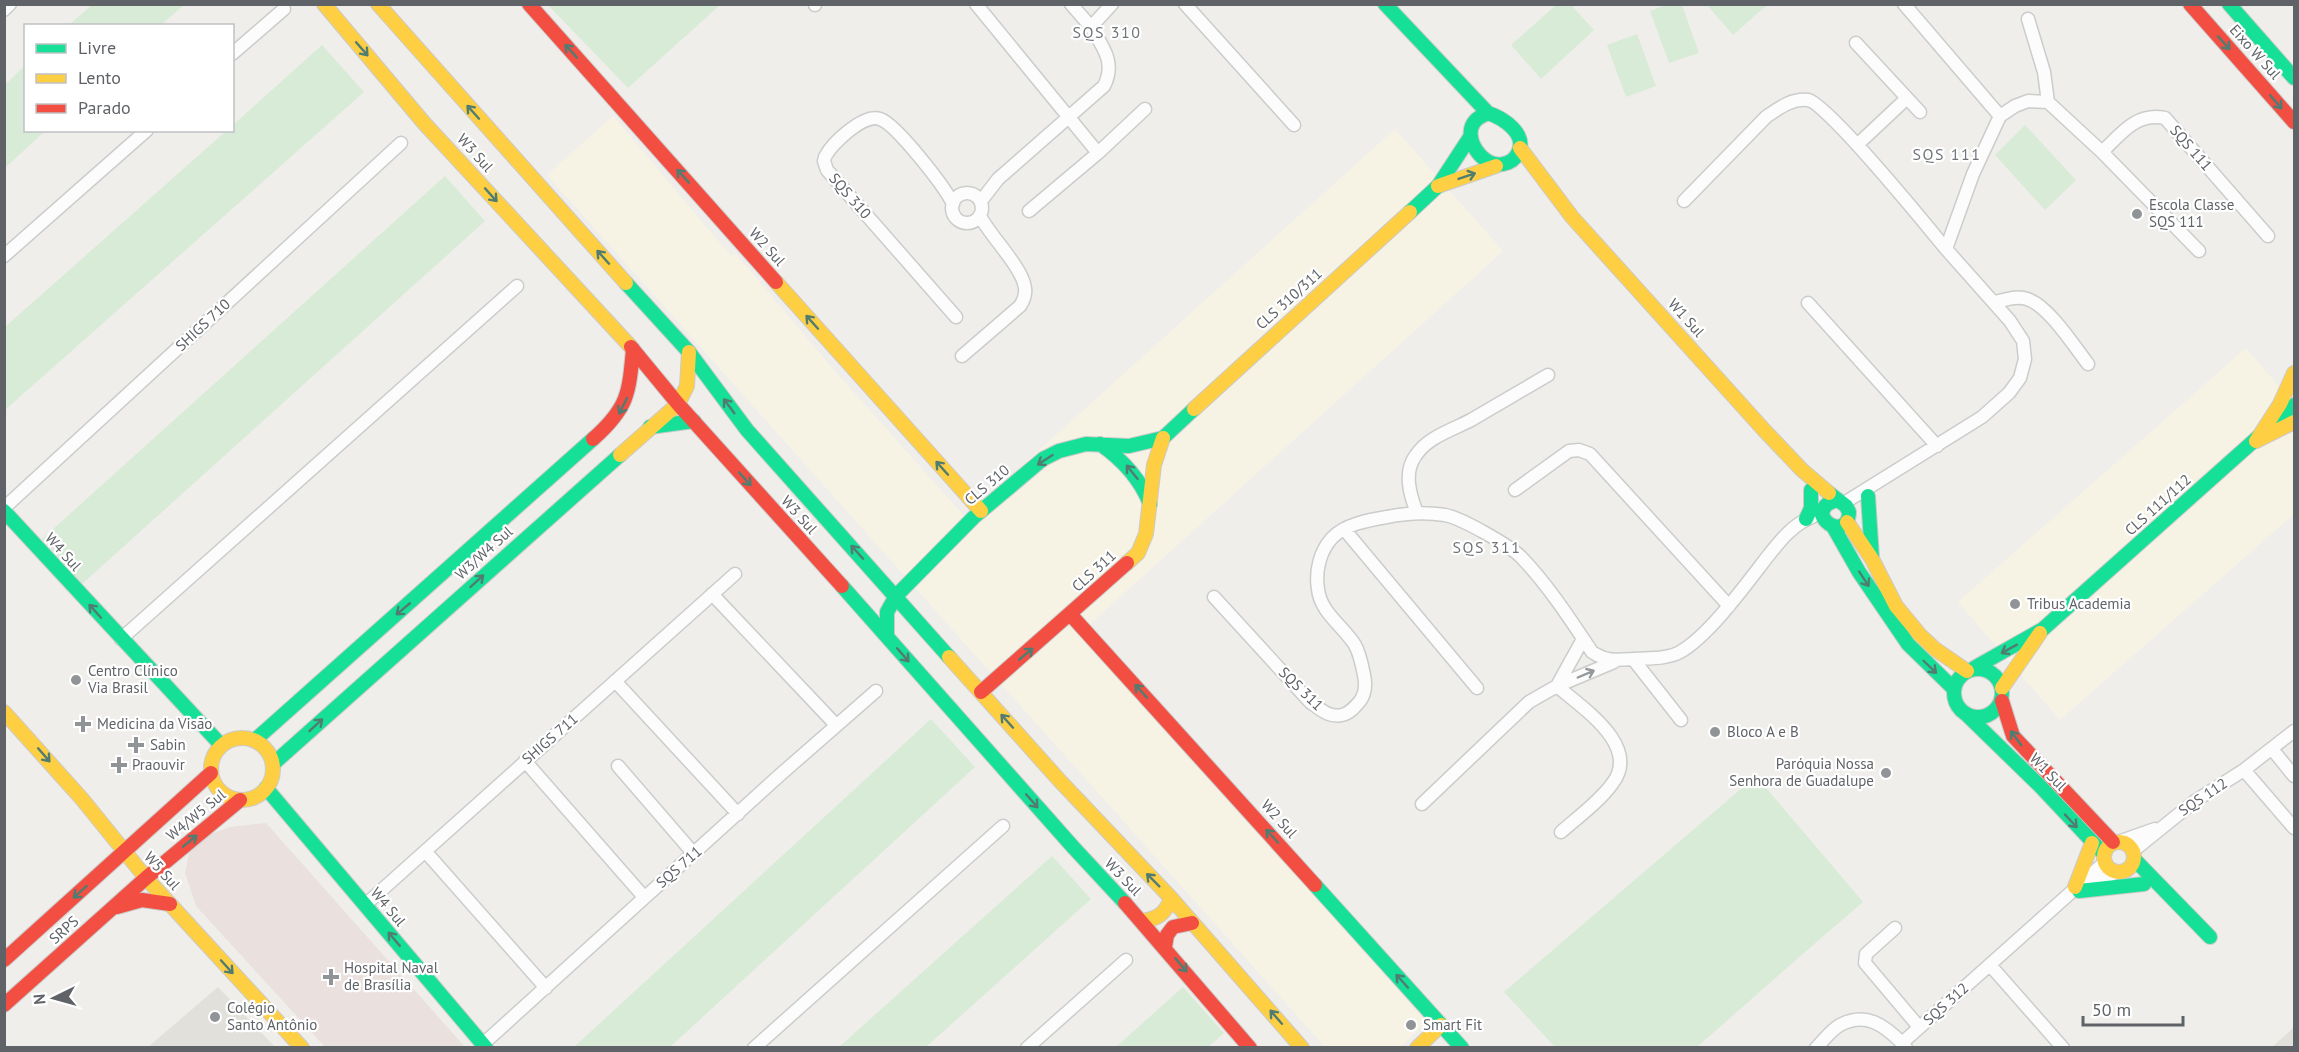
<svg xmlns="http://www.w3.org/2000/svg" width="2299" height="1052" font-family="'PT Sans',sans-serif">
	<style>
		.commercial { fill: #f7f3e4 }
		.education { fill: #e2e0da }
		.medical { fill: #eae0de }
		.green { fill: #d8ebd6 }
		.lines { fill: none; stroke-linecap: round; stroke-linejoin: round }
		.street-casing { stroke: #cbcccc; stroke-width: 15 }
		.fast-casing { stroke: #cacacb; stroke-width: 16 }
		.slow-casing { stroke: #cacacb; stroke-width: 16 }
		.jam-casing { stroke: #cacacb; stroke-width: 16 }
		.street { stroke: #fdfcfc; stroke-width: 12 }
		.fast { stroke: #16e098; stroke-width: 14 }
		.slow { stroke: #ffcf43; stroke-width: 14 }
		.jam { stroke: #f24e42; stroke-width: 14 }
		.oneway { stroke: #507c72 }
		.oneway2 { stroke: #96999c }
		.poi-dot { fill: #919496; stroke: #fff; stroke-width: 2 }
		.labels { text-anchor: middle; stroke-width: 4.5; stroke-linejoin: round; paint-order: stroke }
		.street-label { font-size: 15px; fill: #5f6368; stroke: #fff }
		.poi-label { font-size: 15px; fill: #5f6368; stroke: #fff; text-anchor: start }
		.neighbourhood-label { font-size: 16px; letter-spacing: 1.5px; fill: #70757a; stroke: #fff }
	</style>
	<rect width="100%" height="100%" fill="#efeeea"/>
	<!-- commercial -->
	<path class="commercial" d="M613,116L718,241L732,256L735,253L839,376L965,517L1395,129L1503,251L1080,633L1427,1022L1400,1047H1325L547,175Z
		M2246,348L2294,404V514L2060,720L1958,602Z"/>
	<!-- education -->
	<path class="education" d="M218,987L275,1047H148Z
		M2294,1027V1047H2272L2291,1030Z"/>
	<!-- medical -->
	<path class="medical" d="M266,823L465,1047H325L196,906L185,873L190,849L211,834L230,827Z"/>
	<!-- green -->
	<path class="green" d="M1669,4L1682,5L1699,53L1669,63L1650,11Z
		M92,5V4L184,5L161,25H69Z
		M548,5H720L628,88Z
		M1556,5H1571L1594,30L1541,79L1511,45Z
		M1707,5H1767L1733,35Z
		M1637,34L1656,86L1626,97L1607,45Z
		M322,45L364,92L5,410V327L226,131L232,130L233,125Z
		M25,65L26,130L45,131L5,168V85Z
		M2025,125L2076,180L2045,210L1995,155Z
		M445,176L485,221L82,584L42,539Z
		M931,719L975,767L670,1047H574Z
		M1756,776L1863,902L1805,952L1697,1047H1555L1504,992Z
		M1052,856L1091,899L926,1047H839Z
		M1183,987L1224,1033L1208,1047H1116Z"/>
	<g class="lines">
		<defs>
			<path id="street" d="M976,4L1098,153L1029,211
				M1071,4L1091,27L1112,4
				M1185,4L1294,125
				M1904,4L2000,116
				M815,5V4
				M4,10L10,4
				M2028,19L2044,72L2048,102L2102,152
				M1856,43L1920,112
				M232,54L284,9
				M1857,145L1906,99
				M1098,153L1145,109
				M952 208a15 15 0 1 1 30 0a15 15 0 1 1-30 0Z
				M981,201L998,179L1104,86C1116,63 1103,47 1091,27
				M1684,201L1766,117C1779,108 1792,98 1808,100C1826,102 1928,227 1946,249
				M953,204C945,187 896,124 880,119C864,113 832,143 825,157L824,161L827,170L956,317
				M2199,251L2102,152C2121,134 2136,112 2165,118L2268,236
				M4,256L147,130
				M1995,302C2005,300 2017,295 2027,299C2048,305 2074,346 2088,364
				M1808,303L1937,446
				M962,356L1020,306C1024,300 1026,295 1025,288C1023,268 990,236 980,216
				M1515,490L1569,451L1579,450L1590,454L1729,606
				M1844,503L1982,417L2009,393L2020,378L2025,359L2023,341L2010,321L1946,249L1973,174L2000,116L2015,106L2028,101L2048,102
				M4,508L401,143
				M1417,513C1410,495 1403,472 1416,455C1428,437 1452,430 1471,420C1497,405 1522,390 1548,375
				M1344,529L1477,688
				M712,594L836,725
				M1214,597L1310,702C1320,709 1329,718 1342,715C1350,713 1355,707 1360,701C1365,694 1366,684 1364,675C1362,665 1360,654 1355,645C1343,626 1320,612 1318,589C1315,571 1320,551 1332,538C1345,524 1369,520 1387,517C1406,513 1426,512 1445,515C1461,518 1509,545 1521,557C1548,585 1570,619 1592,652C1607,662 1617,660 1635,659C1650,658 1667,659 1680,652C1709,636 1747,583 1768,556C1780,541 1793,524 1812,517
				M121,639L517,286
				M1633,659L1681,720
				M615,681L738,814
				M1557,686C1582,708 1642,746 1612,784C1599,802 1578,817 1561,832
				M1557,686L1583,639
				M2272,749L2294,776
				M525,761L644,897
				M618,766L694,854
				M2244,770L2294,828
				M1422,804L1529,702L1557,686L1614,662
				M2121,841L2155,829
				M425,851L546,988
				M2133,851L2195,801L2244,770L2294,731
				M2089,886L2117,872
				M365,905L735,574
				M1895,928L1866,954L1865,963L1919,1027
				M1990,965L2063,1048
				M483,1044L781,774L876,691
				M754,1048L1003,826
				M1027,1048L1126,960
				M1816,1048C1823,1041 1831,1030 1840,1025C1866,1011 1885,1026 1902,1043
				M1906,1048L1902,1043L2105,862"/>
			<path id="fast" d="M1385,4L1488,113
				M2229,4L2294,78
				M1488,113C1503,118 1528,134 1518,153C1515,159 1510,163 1503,164C1483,169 1460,136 1476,120C1479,117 1484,115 1488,113Z
				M1410,212L1438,186L1470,137
				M626,283L689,352L747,430L949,657
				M650,427L694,421
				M1100,444C1123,460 1140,478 1150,504
				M1829,493L1846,506L1849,512C1849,531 1829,531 1822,515C1823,505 1828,503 1837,500
				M1868,496L1872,557
				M4,511L221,745
				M1806,519L1811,508V490
				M1834,528L1859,572L1908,644L1954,689
				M842,586L1073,847L1125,903
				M887,636V612L896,596L974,517L1043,459L1059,451L1086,444L1129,446L1163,438L1194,409
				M1974,668L2043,629L2294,405
				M1954 693a24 24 0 1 1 48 0a24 24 0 1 1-48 0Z
				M1966,714L2040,786L2104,854
				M255,740L593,439
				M273,764L620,455
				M266,788L486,1048
				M2134,859L2210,937
				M1315,885L1462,1048
				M2079,891L2144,884"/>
			<path id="slow" d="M324,4L424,123L631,347
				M378,4L626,283
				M1520,148L1572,217L1764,430L1802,470L1829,493
				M1438,186L1496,166
				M776,282L981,511
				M1194,409L1410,212
				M2258,438L2280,404L2294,373
				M2256,441L2294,422
				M620,455L678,404L687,386L689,352
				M1847,522L1872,559L1896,606L1920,635L1935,649L1967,671
				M1127,563L1138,553L1146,534L1154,465L1163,438
				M949,657L1060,781L1171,898L1302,1048
				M2002,688L2040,633
				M4,712L82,799L146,878L302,1048
				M211 769a31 31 0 1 1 62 0a31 31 0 1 1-62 0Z
				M2104 857a15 15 0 1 1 30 0a15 15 0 1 1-30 0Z
				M2075,887L2092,843
				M1142,921C1158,919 1166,913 1171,898
				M1417,1048L1441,1025"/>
			<path id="jam" d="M529,4L776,282
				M2190,4L2294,122
				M631,347L678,404L842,586
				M593,439C628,408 629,394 633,349
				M1070,614L1315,885
				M981,692L1127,563
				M2002,701L2013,736L2113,842
				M1125,903L1250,1048
				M117,907L142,900L170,904
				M1165,947L1167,935L1173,927L1192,923
				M4,960L211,773
				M4,1005L146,878L240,800"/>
		</defs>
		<!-- street casing -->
		<use href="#street" class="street-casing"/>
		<!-- fast casing -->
		<use href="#fast" class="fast-casing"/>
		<!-- slow casing -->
		<use href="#slow" class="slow-casing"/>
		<!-- jam casing -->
		<use href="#jam" class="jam-casing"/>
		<!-- street -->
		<use href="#street" class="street"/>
		<!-- fast -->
		<use href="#fast" class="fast"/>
		<!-- slow -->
		<use href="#slow" class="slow"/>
		<!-- jam -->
		<use href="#jam" class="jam"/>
	</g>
	<!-- one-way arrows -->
	<defs><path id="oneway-shaft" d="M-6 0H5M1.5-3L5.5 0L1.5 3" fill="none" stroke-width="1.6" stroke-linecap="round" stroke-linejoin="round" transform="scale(1.5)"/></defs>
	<g class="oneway">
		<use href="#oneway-shaft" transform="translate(2224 43) rotate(48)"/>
		<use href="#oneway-shaft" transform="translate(362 49) rotate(49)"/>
		<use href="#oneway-shaft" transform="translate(571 51) rotate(-132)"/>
		<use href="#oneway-shaft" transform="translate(2276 102) rotate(49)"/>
		<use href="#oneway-shaft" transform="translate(473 112) rotate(-132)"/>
		<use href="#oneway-shaft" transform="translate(683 176) rotate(-132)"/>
		<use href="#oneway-shaft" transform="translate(1467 176) rotate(-19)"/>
		<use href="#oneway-shaft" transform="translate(491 195) rotate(48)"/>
		<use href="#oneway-shaft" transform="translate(603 257) rotate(-132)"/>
		<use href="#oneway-shaft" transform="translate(812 322) rotate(-132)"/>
		<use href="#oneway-shaft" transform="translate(623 406) rotate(116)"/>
		<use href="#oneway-shaft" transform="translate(729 406) rotate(-127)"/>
		<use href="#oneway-shaft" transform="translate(1045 460) rotate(147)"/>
		<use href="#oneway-shaft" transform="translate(942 468) rotate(-132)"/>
		<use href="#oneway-shaft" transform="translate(1132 472) rotate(-129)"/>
		<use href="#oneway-shaft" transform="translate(745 479) rotate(48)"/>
		<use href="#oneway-shaft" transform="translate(857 552) rotate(-132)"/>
		<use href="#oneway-shaft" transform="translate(1864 579) rotate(57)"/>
		<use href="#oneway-shaft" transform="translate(477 581) rotate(-42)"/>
		<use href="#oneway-shaft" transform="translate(403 609) rotate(140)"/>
		<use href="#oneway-shaft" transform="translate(95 611) rotate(-132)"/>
		<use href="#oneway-shaft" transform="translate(2009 649) rotate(151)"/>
		<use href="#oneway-shaft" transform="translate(1026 654) rotate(-40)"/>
		<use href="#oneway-shaft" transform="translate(903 655) rotate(49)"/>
		<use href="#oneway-shaft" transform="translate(1930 667) rotate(44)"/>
		<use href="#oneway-shaft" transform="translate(1141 691) rotate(-132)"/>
		<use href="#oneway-shaft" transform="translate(1007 721) rotate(-132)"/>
		<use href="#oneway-shaft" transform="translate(316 725) rotate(-42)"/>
		<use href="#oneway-shaft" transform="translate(2016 738) rotate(-126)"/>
		<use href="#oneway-shaft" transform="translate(44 755) rotate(49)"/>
		<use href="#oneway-shaft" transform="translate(1032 801) rotate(49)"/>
		<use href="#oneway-shaft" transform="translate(2071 821) rotate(47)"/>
		<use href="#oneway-shaft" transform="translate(1272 836) rotate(-132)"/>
		<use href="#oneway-shaft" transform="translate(190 841) rotate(-39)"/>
		<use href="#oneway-shaft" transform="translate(1153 880) rotate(-135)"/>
		<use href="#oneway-shaft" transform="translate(80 892) rotate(138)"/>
		<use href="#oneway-shaft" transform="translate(394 939) rotate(-130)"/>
		<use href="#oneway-shaft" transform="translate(1181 965) rotate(50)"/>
		<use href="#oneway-shaft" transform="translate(227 967) rotate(48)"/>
		<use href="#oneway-shaft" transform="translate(1402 981) rotate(-132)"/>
		<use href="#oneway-shaft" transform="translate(1276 1017) rotate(-131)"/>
	</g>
	<use class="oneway2" href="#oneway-shaft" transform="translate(1586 674) rotate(-23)"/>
	<!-- markers -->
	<g class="poi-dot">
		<circle cx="2137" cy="214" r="6"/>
		<circle cx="2015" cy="604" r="6"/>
		<circle cx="76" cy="680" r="6"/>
		<path d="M80 715h6v6h6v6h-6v6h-6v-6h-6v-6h6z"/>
		<circle cx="1715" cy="732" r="6"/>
		<path d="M133 736h6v6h6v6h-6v6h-6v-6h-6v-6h6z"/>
		<path d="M116 756h6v6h6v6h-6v6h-6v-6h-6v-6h6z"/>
		<circle cx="1886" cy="773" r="6"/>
		<path d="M328 968h6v6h6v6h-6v6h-6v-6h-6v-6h6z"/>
		<circle cx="215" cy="1017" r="6"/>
		<circle cx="1411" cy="1025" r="6"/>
	</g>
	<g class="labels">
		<!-- street labels -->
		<g class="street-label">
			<text transform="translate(2255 52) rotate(48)" y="5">Eixo W Sul</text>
			<text transform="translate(2191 148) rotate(49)" y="5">SQS 111</text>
			<text transform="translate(475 153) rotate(48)" y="5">W3 Sul</text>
			<text transform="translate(850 196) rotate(49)" y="5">SQS 310</text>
			<text transform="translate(767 247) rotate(48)" y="5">W2 Sul</text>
			<text transform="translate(1289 299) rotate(-42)" y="5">CLS 310/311</text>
			<text transform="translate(1686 318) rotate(48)" y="5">W1 Sul</text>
			<text transform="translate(203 325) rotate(-43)" y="5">SHIGS 710</text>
			<text transform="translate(987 485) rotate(-40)" y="5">CLS 310</text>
			<text transform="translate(2158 505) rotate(-42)" y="5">CLS 111/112</text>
			<text transform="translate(799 515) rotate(48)" y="5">W3 Sul</text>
			<text transform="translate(63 552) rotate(48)" y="5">W4 Sul</text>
			<text transform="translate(484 553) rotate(-42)" y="5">W3/W4 Sul</text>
			<text transform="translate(1094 571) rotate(-42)" y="5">CLS 311</text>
			<text transform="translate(1301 689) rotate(44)" y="5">SQS 311</text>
			<text transform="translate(550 739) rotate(-41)" y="5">SHIGS 711</text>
			<text transform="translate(2048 772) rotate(46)" y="5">W1 Sul</text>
			<text transform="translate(2203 797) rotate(-34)" y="5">SQS 112</text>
			<text transform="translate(196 815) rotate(-39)" y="5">W4/W5 Sul</text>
			<text transform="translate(1279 819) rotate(48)" y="5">W2 Sul</text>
			<text transform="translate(679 867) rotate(-41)" y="5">SQS 711</text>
			<text transform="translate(162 871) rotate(48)" y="5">W5 Sul</text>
			<text transform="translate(1123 877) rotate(46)" y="5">W3 Sul</text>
			<text transform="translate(388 907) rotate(50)" y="5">W4 Sul</text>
			<text transform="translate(64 930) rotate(-42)" y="5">SRPS</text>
			<text transform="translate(1946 1004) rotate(-42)" y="5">SQS 312</text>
		</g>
		<!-- poi labels -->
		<g class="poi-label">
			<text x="2149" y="210">Escola Classe<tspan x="2149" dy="17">SQS 111</tspan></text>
			<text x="2027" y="609">Tribus Academia</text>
			<text x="88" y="676">Centro Clínico<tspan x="88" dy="17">Via Brasil</tspan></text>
			<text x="97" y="729">Medicina da Visão</text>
			<text x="1727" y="737">Bloco A e B</text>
			<text x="150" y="750">Sabin</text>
			<text x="1874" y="769" text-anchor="end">Paróquia Nossa<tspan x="1874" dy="17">Senhora de Guadalupe</tspan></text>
			<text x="132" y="770">Praouvir</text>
			<text x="344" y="973">Hospital Naval<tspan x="344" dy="17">de Brasília</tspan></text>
			<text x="227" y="1013">Colégio<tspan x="227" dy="17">Santo Antônio</tspan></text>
			<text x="1423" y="1030">Smart Fit</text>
		</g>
		<!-- neighbourhood labels -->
		<g class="neighbourhood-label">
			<text x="1107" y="38">SQS 310</text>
			<text x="1947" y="160">SQS 111</text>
			<text x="1487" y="553">SQS 311</text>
		</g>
	</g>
	<!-- border -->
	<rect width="2299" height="1052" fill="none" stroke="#5f6368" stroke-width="12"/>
	<!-- legend -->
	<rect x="24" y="24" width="210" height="108" fill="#ffffff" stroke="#bfc1c3" stroke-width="1.5"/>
	<rect x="36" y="44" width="30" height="9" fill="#16e098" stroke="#bfc1c3" stroke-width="1.5"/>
	<text x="78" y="54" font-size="18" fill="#5f6368">Livre</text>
	<rect x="36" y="74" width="30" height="9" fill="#ffcf43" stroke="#bfc1c3" stroke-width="1.5"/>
	<text x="78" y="84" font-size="18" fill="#5f6368">Lento</text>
	<rect x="36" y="104" width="30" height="9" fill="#f24e42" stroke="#bfc1c3" stroke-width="1.5"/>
	<text x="78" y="114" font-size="18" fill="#5f6368">Parado</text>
	<!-- north arrow -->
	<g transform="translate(54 998) rotate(265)" stroke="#ffffff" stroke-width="4.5" paint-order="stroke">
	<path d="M0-4.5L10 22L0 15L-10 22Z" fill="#5f6368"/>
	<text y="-9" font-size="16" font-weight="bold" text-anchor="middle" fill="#5f6368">N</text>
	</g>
	<!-- scale -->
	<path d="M2083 1016v9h100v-9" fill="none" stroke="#5f6368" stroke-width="3"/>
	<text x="2092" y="1016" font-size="18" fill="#5f6368" stroke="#ffffff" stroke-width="4.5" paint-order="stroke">50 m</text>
</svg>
